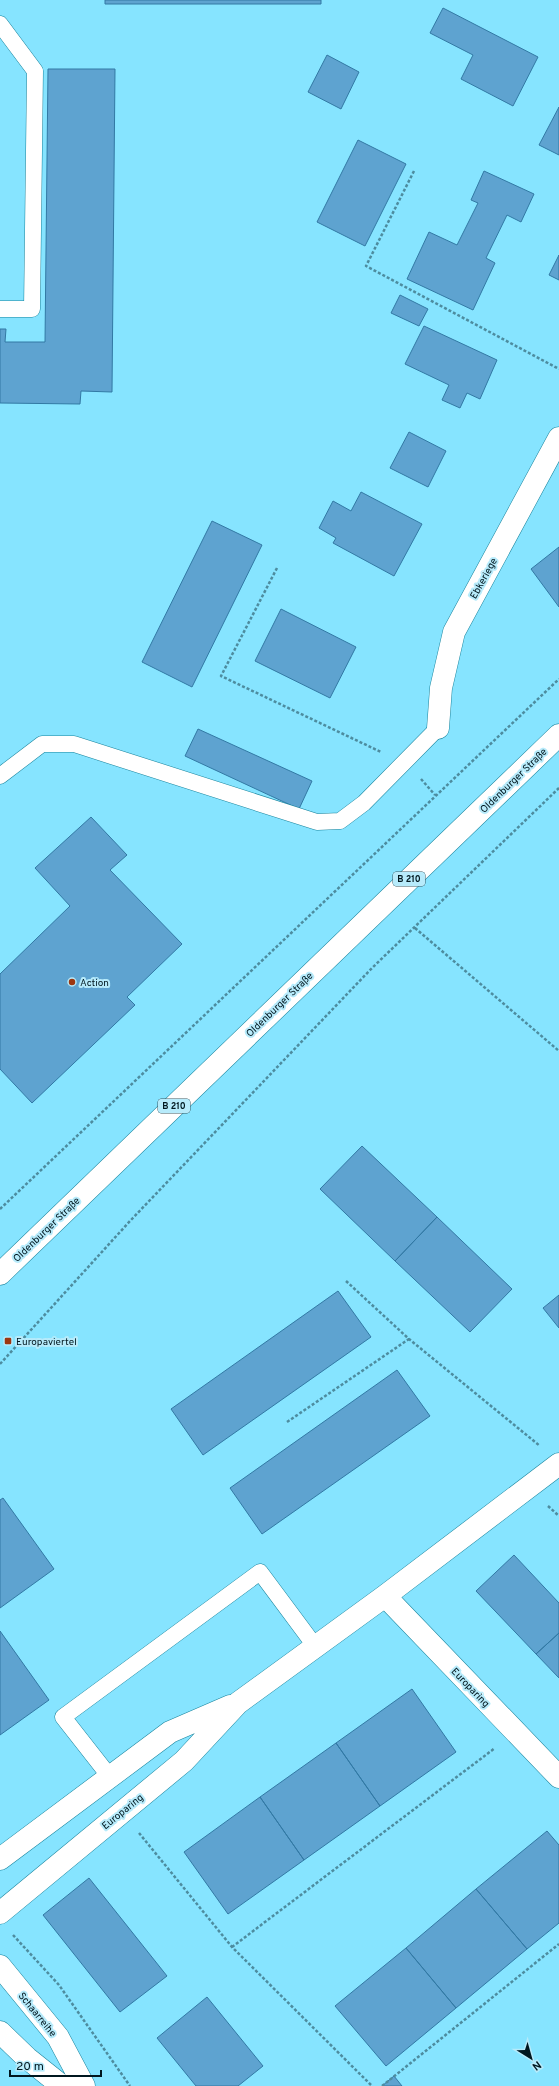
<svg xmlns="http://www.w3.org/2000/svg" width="559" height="2086" font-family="Overpass,sans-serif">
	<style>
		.building { fill: #5ea3d0; stroke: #3279a4 }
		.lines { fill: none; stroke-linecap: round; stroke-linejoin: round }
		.service-casing { stroke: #19849d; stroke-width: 17 }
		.minor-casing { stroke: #19849d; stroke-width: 23 }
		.secondary-casing { stroke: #19849d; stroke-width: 23 }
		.primary-casing { stroke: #19849d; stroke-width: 23 }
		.path { stroke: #4d8c9f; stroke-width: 2.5; stroke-dasharray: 3 2; stroke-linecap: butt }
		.service { stroke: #fff; stroke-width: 16 }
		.minor { stroke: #fff; stroke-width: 22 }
		.secondary { stroke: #fff; stroke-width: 22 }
		.primary { stroke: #fff; stroke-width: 22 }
		.poi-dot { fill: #9d3711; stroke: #b7ebfb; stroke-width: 1.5 }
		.labels { text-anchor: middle; stroke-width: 4; stroke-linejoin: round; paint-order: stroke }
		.shield { fill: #b7ebfb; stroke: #375761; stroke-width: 1 }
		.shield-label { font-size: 9px; font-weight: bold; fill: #00171f }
		.street-label { font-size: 10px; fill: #00171f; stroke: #b7ebfb }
		.poi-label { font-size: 10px; fill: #00171f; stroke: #b7ebfb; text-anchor: start }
	</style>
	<rect width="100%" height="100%" fill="#86e4ff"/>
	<!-- building -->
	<path class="building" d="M105,0H321V4H105Z
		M443,8L538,57L513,106L461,79L473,55L430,33Z
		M327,55L359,72L341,109L308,92Z
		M48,69H115L112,392L81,391L80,404L0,403V329H6L5,342H45Z
		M559,107V155L539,145Z
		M358,140L406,164L365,246L317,222Z
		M484,171L534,194L521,222L507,215L486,258L495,263L473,310L407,279L429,232L457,245L478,203L471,200Z
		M559,255V280L549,275Z
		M400,295L428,309L419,326L391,313Z
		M424,326L497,360L480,399L467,393L460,408L442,400L449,385L405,364Z
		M409,432L446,451L428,487L390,468Z
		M361,492L422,524L394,576L333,543L336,538L319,528L333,501L351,511Z
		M212,521L262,545L192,687L142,662Z
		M559,547V607L531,569Z
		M281,609L356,647L330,698L255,661Z
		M198,729L312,781L299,809L185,756Z
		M91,817L127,855L110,870L182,944L127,997L135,1005L32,1103L0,1069V974L70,906L35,868Z
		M362,1146L437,1217L395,1261L320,1189Z
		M437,1217L512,1289L470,1332L395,1261Z
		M338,1291L371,1337L203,1455L171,1409Z
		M559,1295V1328L543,1308Z
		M397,1370L430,1416L262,1534L230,1488Z
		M3,1498L54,1569L0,1608V1500Z
		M514,1555L559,1603V1633L536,1654L476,1591Z
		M0,1631L49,1700L0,1735Z
		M559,1633V1678L536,1654Z
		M412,1689L456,1752L380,1806L336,1743Z
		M336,1743L380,1806L304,1860L260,1797Z
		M260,1797L304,1860L228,1914L184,1852Z
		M547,1831L559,1845V1923L527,1949L476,1889Z
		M89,1878L167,1976L120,2012L43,1915Z
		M476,1889L527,1949L456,2008L406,1948Z
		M406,1948L456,2008L386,2066L335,2006Z
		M207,1997L263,2066L238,2086H196L157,2038Z
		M394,2076L402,2086H382Z"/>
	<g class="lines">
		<defs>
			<path id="service" d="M0,24L35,71L32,309H0
				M0,776L42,744H74L317,822L340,821L364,803L438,728
				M110,1777L63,1717L260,1572L315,1646"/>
			<path id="minor" d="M438,728L441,688L454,632L559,438
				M385,1596L559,1777
				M0,1859L170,1732L230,1706
				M0,1913L184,1761L238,1703L385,1596L559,1464"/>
			<path id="secondary" d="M0,1966L58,2037L84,2086
				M0,2032L27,2058L62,2086"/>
			<path id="primary" d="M0,1274L559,735"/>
		</defs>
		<!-- service casing -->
		<use href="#service" class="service-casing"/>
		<!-- minor casing -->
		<use href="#minor" class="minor-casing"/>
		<!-- secondary casing -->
		<use href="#secondary" class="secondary-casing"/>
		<!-- primary casing -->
		<use href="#primary" class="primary-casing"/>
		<!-- path -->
		<path class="path" d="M414,171L366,266L559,369
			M277,568L221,676L381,752
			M421,779L435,795
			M415,928L559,1051
			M0,1209L559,679
			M346,1281L409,1339L540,1446
			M0,1364L130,1221L372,968L559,788
			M287,1422L409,1339
			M548,1506L559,1516
			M139,1833L232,1947L372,2086
			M13,1935L59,1985L130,2086
			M232,1947L495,1748
			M382,2086L559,1944"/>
		<!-- service -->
		<use href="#service" class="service"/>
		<!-- minor -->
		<use href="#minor" class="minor"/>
		<!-- secondary -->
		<use href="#secondary" class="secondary"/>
		<!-- primary -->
		<use href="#primary" class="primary"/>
	</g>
	<!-- markers -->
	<g class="poi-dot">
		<circle cx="72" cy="982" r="4"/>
		<rect x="4" y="1337" width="8" height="8" rx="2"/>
	</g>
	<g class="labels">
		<!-- shield labels -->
		<g class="shield">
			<rect x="393" y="872" width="32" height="14" rx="3"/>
			<rect x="158" y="1099" width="32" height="14" rx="3"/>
		</g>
		<g class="shield-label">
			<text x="409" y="882">B 210</text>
			<text x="174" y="1109">B 210</text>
		</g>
		<!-- street labels -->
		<g class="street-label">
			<text transform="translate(483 578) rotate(-61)" y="4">Ebkeriege</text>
			<text transform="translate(513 780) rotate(-44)" y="4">Oldenburger Straße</text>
			<text transform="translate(279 1004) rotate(-44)" y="4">Oldenburger Straße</text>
			<text transform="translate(46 1229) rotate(-44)" y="4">Oldenburger Straße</text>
			<text transform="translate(471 1687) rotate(46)" y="4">Europaring</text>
			<text transform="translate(122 1811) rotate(-39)" y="4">Europaring</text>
			<text transform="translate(38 2014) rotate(51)" y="4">Schaarreihe</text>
		</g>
		<!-- poi labels -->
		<g class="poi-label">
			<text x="80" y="986">Action</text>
			<text x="16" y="1345">Europaviertel</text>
		</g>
	</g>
	<!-- north arrow -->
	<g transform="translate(531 2058) rotate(143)" stroke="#b7ebfb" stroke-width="3" paint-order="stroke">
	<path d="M0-3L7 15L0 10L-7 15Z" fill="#00171f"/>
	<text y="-6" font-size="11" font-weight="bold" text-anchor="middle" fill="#00171f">N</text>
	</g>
	<!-- scale -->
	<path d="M10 2070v6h91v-6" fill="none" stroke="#00171f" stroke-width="2"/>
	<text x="16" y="2070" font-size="12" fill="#00171f" stroke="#b7ebfb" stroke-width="3" paint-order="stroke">20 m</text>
</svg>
